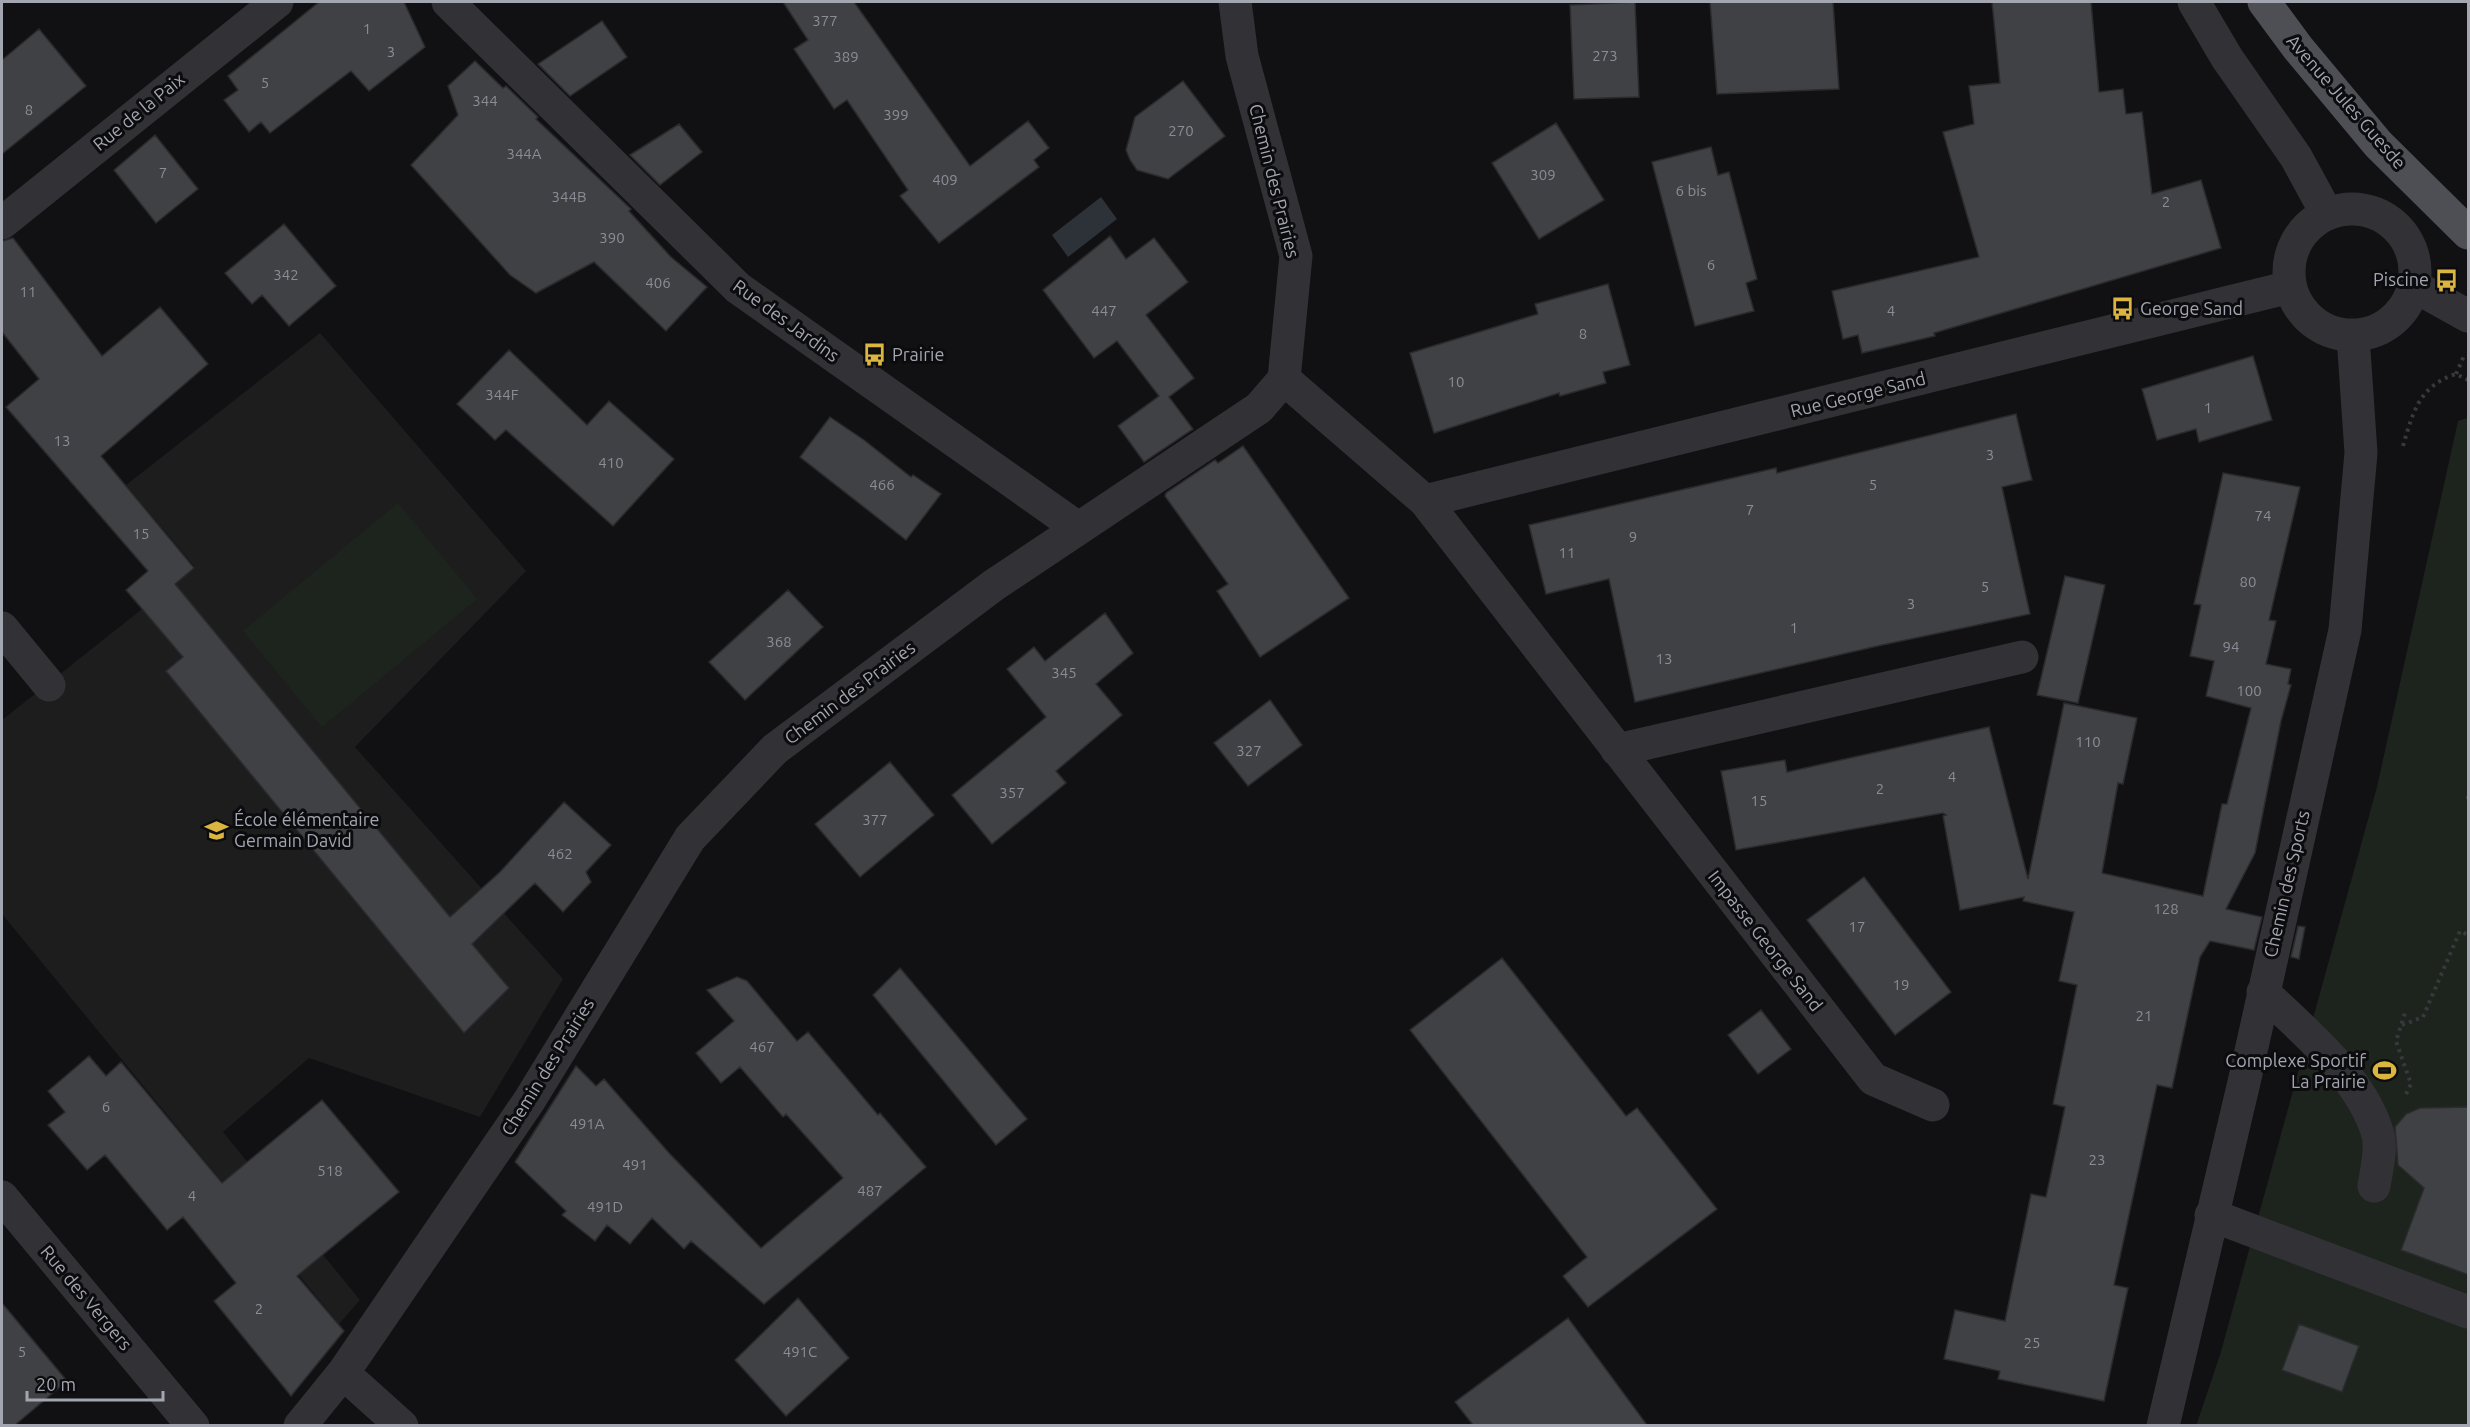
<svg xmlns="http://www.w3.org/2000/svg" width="2470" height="1427" font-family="Ubuntu,sans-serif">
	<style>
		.built { fill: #1d1d1e }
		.green { fill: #1d241e }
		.water { fill: #2c3238 }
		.building { fill: #404144; stroke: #2b2b2d; stroke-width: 1.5 }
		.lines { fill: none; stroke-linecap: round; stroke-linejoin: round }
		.path { stroke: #38393d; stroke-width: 4; stroke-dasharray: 3 4.5; stroke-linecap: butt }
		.minor { stroke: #323236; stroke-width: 33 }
		.major { stroke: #4e4f55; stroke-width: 33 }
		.labels { text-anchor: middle; stroke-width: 6; stroke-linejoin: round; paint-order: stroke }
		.number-label { font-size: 15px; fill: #8a8d96 }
		.street-label { font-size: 18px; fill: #a3a6b1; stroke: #0c0b0d }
		.poi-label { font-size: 18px; fill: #a3a6b1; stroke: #0c0b0d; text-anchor: start }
	</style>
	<rect width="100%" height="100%" fill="#111012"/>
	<!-- built -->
	<path class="built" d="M320,333L526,571L355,747L563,979L480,1117L309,1058L223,1132L360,1300L339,1324L2,914V720L195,567L126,485Z"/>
	<!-- green -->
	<path class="green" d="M2468,418V1425L2196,1426L2220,1355L2377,787L2458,421Z
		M398,503L477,599L322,727L243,631Z"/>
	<!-- water -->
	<path class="water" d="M1101,197L1117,219L1068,257L1052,235Z"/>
	<!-- building -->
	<path class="building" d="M319,2H404L425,47L369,91L351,71L270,133L261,122L249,132L224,100L238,90L228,76Z
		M783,2H854L970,166L1028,121L1049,148L1034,160L1039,167L939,243L900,196L908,190L847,100L834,109L794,49L808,40Z
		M1635,2L1639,97L1574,99L1570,5Z
		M1710,2H1833L1839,89L1717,94Z
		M1992,2H2091L2099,92L2123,89L2126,114L2142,112L2152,194L2201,180L2221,248L1934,333L1935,336L1862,353L1858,335L1843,339L1832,291L1979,257L1943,132L1974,124L1969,86L2000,83Z
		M602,21L627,57L570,96L538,64Z
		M39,29L86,86L2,154V60Z
		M475,61L503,88L506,86L538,117L536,119L631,209L629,211L671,257L707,287L666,331L594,262L536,293L510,275L411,165L458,115L448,86Z
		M1183,81L1225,136L1168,179L1137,170L1130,160L1126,150L1135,117Z
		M1556,123L1604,200L1539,239L1492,163Z
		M679,124L702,152L660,185L630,155Z
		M155,135L198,189L156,223L114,170Z
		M1711,147L1718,175L1729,172L1757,279L1746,283L1754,311L1695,326L1652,162Z
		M284,224L336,286L289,326L262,295L252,304L225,273Z
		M1110,236L1126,259L1154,238L1188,282L1146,315L1194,378L1169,397L1193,429L1144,462L1118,426L1159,396L1117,341L1094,358L1043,290Z
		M13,238L102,356L160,307L208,364L101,456L194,568L175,584L450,917L500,872L564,802L611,845L586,872L591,882L563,912L535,883L472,944L509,988L464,1033L166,671L183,657L126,590L148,571L6,407L39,379L2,332V241Z
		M1608,284L1630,365L1603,372L1606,383L1560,396L1559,393L1434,433L1410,353L1538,314L1535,304Z
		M509,350L587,425L609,401L674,459L613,526L506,430L495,440L457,404Z
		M2253,356L2272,420L2199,442L2196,429L2157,440L2142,389Z
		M2016,414L2032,480L2002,487L2030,614L1882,645L1635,702L1609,579L1546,594L1529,525L1776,468L1777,473Z
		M830,417L864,440L911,477L913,475L941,494L906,540L800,457Z
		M1243,446L1349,598L1260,657L1217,591L1228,584L1165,496L1166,493L1215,460L1218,463Z
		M2223,473L2300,487L2269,620L2276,621L2266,664L2291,669L2288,684L2291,685L2281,721L2255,853L2226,909L2262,917L2254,950L2210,941L2200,957L2172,1088L2157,1085L2114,1285L2128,1288L2104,1401L1998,1379L2000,1371L1944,1359L1955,1310L2005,1321L2031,1194L2046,1197L2065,1107L2053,1104L2077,985L2059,981L2074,912L2023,901L2024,897L1960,910L1943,816L1946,815L1943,813L1736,850L1721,771L1785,760L1787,772L1989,727L2028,879L2064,703L2137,718L2123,784L2118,783L2102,873L2203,896L2222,804H2227L2251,708L2206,696L2214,661L2190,656L2201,605L2194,604Z
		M2065,576L2105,585L2078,703L2037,695Z
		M788,590L823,627L745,700L709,662Z
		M1105,613L1133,653L1096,684L1122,715L1056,771L1066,783L992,844L952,795L1046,717L1007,669L1034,647L1045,661Z
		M1270,700L1302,745L1248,786L1214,743Z
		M890,762L934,815L860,877L815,824Z
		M1864,877L1951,992L1895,1035L1807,920Z
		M2298,926L2305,927L2299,959L2291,957Z
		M1502,958L1626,1116L1637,1108L1717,1209L1588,1307L1563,1276L1587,1257L1410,1030Z
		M900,968L1027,1119L996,1145L873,995Z
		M737,977L747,981L797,1041L808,1032L878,1115L880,1113L926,1167L764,1304L691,1241L684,1249L652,1218L630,1244L607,1225L595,1241L562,1215L566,1211L515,1162L576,1066L596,1086L604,1079L669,1153L761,1248L843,1178L786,1114L783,1117L740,1067L721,1083L696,1053L734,1021L707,990Z
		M1761,1010L1791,1049L1758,1074L1728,1035Z
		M89,1056L106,1076L121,1062L222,1183L322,1100L399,1192L297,1276L344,1331L291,1396L214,1301L236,1283L183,1217L167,1230L105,1155L87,1170L48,1125L65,1112L48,1091Z
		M2469,1107V1275L2401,1250L2424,1188L2398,1165L2395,1127L2406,1114L2420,1108Z
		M798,1298L849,1358L786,1416L735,1360Z
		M2,1303L67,1381L15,1425H2Z
		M1568,1318L1647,1425H1473L1455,1402Z
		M2299,1324L2359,1346L2342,1392L2282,1370Z"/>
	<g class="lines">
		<!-- path -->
		<path class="path" d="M2456,374L2464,356
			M2403,446C2413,412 2419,386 2456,374L2468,380
			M2468,796V800
			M2402,1025L2423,1017L2460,931L2468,935
			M2406,1094L2411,1084L2396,1041L2406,1010"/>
		<!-- minor -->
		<path class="minor" d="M448,2L738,288L1078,528
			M2194,2L2227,58L2296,157L2327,214
			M2289 272a63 63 0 1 1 126 0a63 63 0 1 1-126 0Z
			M2,223L277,2
			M2414,286L2468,316
			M1284,379L1425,501L1873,1079L1933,1105
			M1425,501L2290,287
			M2,628L49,685
			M1617,750L2022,657
			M2263,992C2304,1031 2363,1079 2378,1135C2382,1150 2376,1172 2374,1186
			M2,1197L193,1426
			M2211,1215L2468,1312
			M343,1373L402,1426
			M300,1426L343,1373L529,1101L690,838L775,749L994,585L1259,408L1284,379L1296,256L1242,56L1235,2
			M2163,1426L2245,1078L2345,630L2361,453L2353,336"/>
		<!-- major -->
		<path class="major" d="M2264,2L2298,48L2378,144L2468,233"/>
	</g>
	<!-- icons -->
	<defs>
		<symbol id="bus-bare" viewBox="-9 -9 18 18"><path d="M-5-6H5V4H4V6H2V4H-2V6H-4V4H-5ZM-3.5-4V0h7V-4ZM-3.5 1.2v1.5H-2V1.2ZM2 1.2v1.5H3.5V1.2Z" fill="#dab540" stroke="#0c0b0d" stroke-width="2.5" paint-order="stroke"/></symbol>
		<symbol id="school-bare" viewBox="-9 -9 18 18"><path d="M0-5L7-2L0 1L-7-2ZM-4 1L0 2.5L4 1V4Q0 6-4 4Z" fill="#dab540" stroke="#0c0b0d" stroke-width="2.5" paint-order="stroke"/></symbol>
		<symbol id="stadium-bare" viewBox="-9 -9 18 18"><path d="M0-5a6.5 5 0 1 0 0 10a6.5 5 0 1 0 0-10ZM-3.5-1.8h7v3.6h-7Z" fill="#dab540" stroke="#0c0b0d" stroke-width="2.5" paint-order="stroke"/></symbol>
	</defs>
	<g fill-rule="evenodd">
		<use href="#bus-bare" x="2430" y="264" width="33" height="33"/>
		<use href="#bus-bare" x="2106" y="292" width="33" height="33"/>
		<use href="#bus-bare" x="858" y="338" width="33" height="33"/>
		<use href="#school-bare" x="200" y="814" width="33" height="33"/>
		<use href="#stadium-bare" x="2368" y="1054" width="33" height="33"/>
	</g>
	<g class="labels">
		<!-- number labels -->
		<g class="number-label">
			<text x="825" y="26">377</text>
			<text x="367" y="34">1</text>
			<text x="391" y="57">3</text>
			<text x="1605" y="61">273</text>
			<text x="846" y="62">389</text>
			<text x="265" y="88">5</text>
			<text x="485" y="106">344</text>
			<text x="29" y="115">8</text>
			<text x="896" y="120">399</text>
			<text x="1181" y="136">270</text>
			<text x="524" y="159">344A</text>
			<text x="163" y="178">7</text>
			<text x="1543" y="180">309</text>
			<text x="945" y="185">409</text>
			<text x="1691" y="196">6 bis</text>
			<text x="569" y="202">344B</text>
			<text x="2166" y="207">2</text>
			<text x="612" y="243">390</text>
			<text x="1711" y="270">6</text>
			<text x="286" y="280">342</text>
			<text x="658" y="288">406</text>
			<text x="28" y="297">11</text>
			<text x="1104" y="316">447</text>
			<text x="1891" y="316">4</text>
			<text x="1583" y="339">8</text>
			<text x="1456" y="387">10</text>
			<text x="502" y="400">344F</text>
			<text x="2208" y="413">1</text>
			<text x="62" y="446">13</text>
			<text x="1990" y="460">3</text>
			<text x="611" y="468">410</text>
			<text x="882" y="490">466</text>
			<text x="1873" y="490">5</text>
			<text x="1750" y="515">7</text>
			<text x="2263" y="521">74</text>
			<text x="141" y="539">15</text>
			<text x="1633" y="542">9</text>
			<text x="1567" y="558">11</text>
			<text x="2248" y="587">80</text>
			<text x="1985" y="592">5</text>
			<text x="1911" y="609">3</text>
			<text x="1794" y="633">1</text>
			<text x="779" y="647">368</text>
			<text x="2231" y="652">94</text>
			<text x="1664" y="664">13</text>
			<text x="1064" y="678">345</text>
			<text x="2249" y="696">100</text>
			<text x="2088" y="747">110</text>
			<text x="1249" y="756">327</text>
			<text x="1952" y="782">4</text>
			<text x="1880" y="794">2</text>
			<text x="1012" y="798">357</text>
			<text x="1759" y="806">15</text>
			<text x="875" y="825">377</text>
			<text x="560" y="859">462</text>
			<text x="2166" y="914">128</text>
			<text x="1857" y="932">17</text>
			<text x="1901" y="990">19</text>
			<text x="2144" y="1021">21</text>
			<text x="762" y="1052">467</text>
			<text x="106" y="1112">6</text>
			<text x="587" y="1129">491A</text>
			<text x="2097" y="1165">23</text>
			<text x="635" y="1170">491</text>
			<text x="330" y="1176">518</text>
			<text x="870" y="1196">487</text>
			<text x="192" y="1201">4</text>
			<text x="605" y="1212">491D</text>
			<text x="259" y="1314">2</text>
			<text x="2032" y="1348">25</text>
			<text x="22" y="1357">5</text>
			<text x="800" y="1357">491C</text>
		</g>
		<!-- street labels -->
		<g class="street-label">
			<text transform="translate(2346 102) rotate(49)" y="6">Avenue Jules Guesde</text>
			<text transform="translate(139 112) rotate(-39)" y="6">Rue de la Paix</text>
			<text transform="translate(1274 181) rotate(76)" y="6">Chemin des Prairies</text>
			<text transform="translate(786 321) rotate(36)" y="6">Rue des Jardins</text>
			<text transform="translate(1858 395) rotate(-14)" y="6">Rue George Sand</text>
			<text transform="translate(850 693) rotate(-37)" y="6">Chemin des Prairies</text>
			<text transform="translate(2287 884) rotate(-77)" y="6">Chemin des Sports</text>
			<text transform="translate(1765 941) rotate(52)" y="6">Impasse George Sand</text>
			<text transform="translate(548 1067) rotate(-58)" y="6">Chemin des Prairies</text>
			<text transform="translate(86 1298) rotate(50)" y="6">Rue des Vergers</text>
		</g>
		<!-- poi labels -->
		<g class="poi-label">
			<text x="2429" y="286" text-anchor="end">Piscine</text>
			<text x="2140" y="315">George Sand</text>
			<text x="892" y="361">Prairie</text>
			<text x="234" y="826">École élémentaire<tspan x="234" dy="21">Germain David</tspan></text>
			<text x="2366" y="1067" text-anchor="end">Complexe Sportif<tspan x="2366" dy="21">La Prairie</tspan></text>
		</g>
	</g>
	<!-- border -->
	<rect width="2470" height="1427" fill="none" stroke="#a3a6b1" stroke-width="6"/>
	<!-- scale -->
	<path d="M27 1391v9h136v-9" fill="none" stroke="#a3a6b1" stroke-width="3"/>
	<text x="36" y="1391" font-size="18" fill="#a3a6b1" stroke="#0c0b0d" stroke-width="4.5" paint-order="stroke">20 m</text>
</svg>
